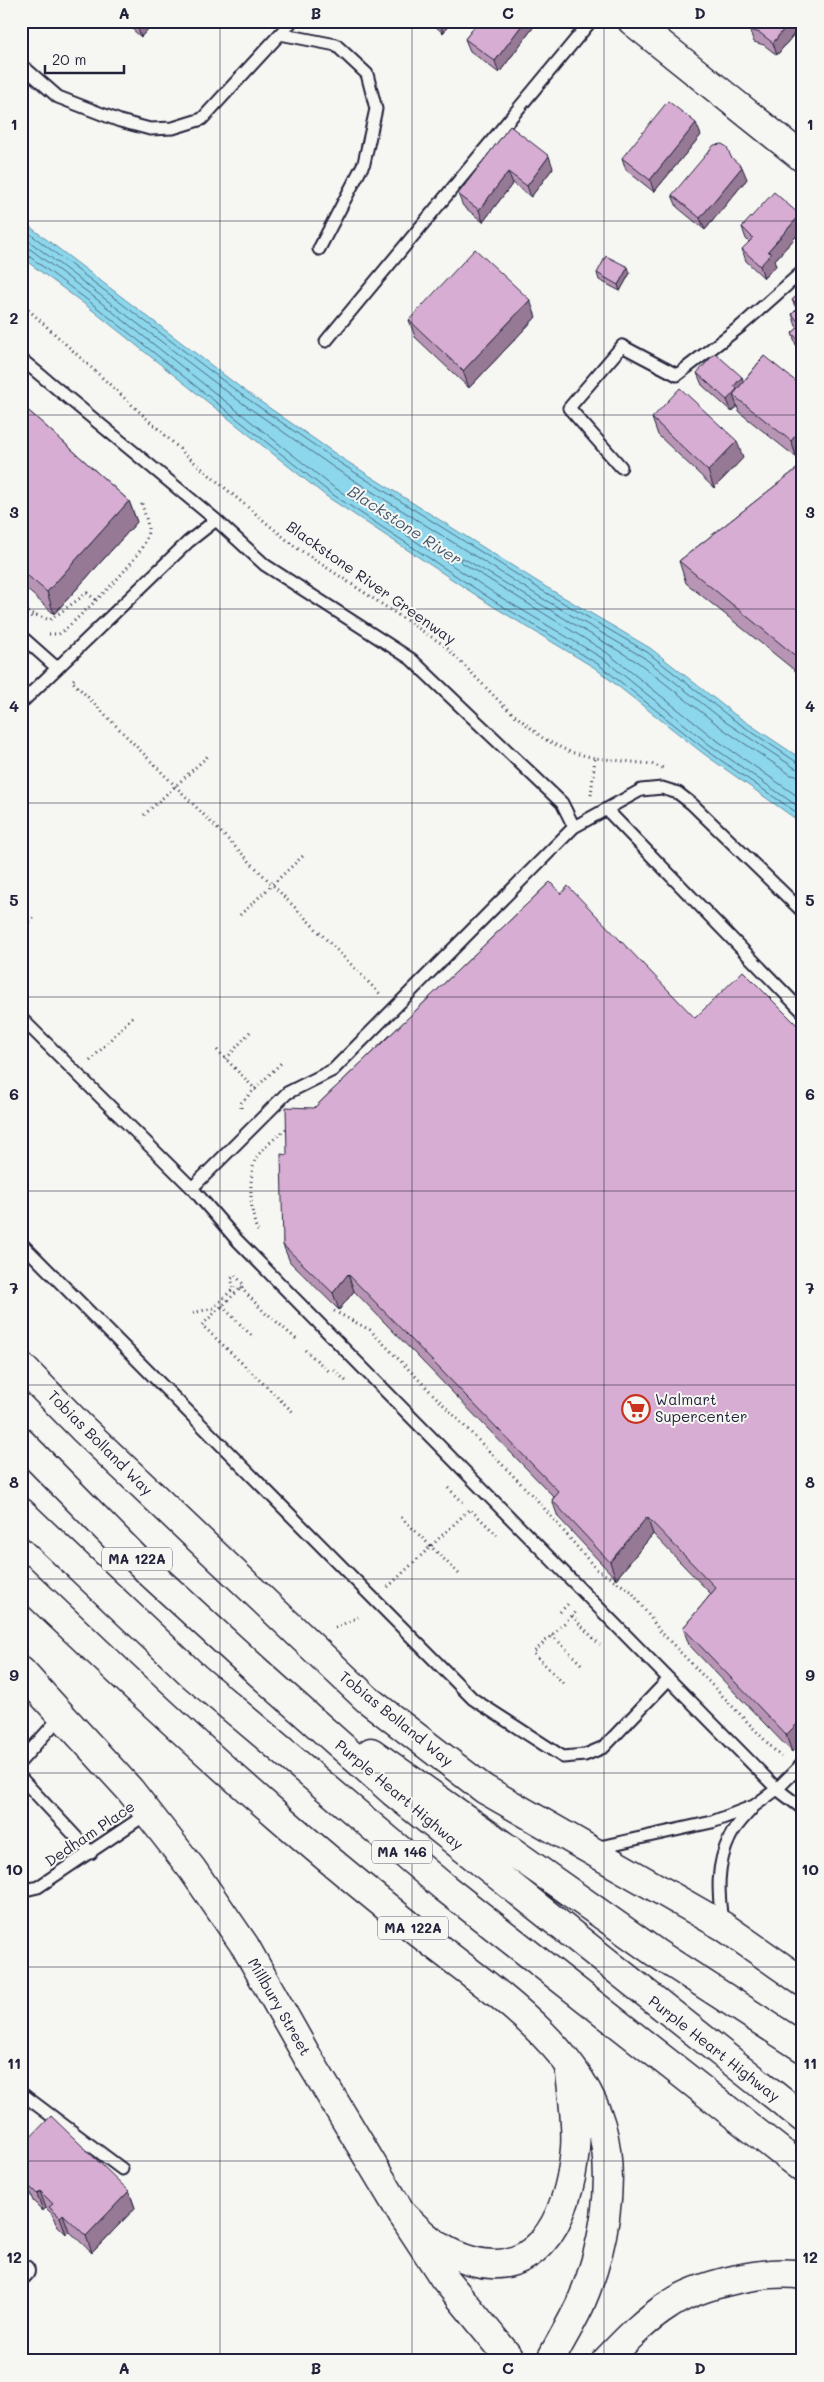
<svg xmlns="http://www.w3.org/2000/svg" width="824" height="2382" font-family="Mali,sans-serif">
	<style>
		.water { fill: #8cd7ec; stroke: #628fa5 }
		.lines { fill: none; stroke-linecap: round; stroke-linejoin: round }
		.shore { stroke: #4c6a82; stroke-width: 1 }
		.service-casing { stroke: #22223b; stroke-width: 15 }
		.minor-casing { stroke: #22223b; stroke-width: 26 }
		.tertiary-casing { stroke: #22223b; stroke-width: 31 }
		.secondary-casing { stroke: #22223b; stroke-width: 31 }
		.motorway-casing { stroke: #22223b; stroke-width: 31 }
		.path { stroke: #22223b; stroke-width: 3; stroke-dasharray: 1 4; stroke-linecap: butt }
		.service { stroke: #f6f6f2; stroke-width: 11 }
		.minor { stroke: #f6f6f2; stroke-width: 22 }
		.tertiary { stroke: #f6f6f2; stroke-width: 28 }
		.secondary { stroke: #f6f6f2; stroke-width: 28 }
		.motorway { stroke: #f6f6f2; stroke-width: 28 }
		.wall { fill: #b995b5; stroke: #22223b }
		.shaded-wall { fill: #967994; stroke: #22223b }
		.building { fill: #d7add3; stroke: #22223b }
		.grid { fill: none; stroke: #22223b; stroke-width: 1; stroke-opacity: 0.55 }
		.labels { text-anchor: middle; stroke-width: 4; stroke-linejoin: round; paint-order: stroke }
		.shield { fill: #f6f6f2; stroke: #626272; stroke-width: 1 }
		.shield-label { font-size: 14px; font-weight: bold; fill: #22223b }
		.street-label { font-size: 15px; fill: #22223b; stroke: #f6f6f2 }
		.poi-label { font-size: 15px; fill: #22223b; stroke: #f6f6f2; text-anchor: start }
		.water-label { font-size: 16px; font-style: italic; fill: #425870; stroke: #f6f6f2 }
		.neatline { fill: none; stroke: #22223b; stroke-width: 2 }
		.grid-label { font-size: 16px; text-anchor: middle; font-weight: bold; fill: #22223b }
	</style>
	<rect width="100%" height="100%" fill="#f6f6f2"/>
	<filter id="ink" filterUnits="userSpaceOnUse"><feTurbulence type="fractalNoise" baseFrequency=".02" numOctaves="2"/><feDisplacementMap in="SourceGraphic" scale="10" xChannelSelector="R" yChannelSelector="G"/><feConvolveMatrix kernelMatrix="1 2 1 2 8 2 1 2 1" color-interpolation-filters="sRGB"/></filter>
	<g filter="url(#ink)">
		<!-- water -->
		<path class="water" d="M21,220L245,391L343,459L546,587L650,648L734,714L803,760V824L704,754L595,668L491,605L326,496L87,306L21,257Z"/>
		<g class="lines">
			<!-- shore -->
			<path class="shore" d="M21,227L242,395L340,463L543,591L647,652L731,718L798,763L803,764
				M21,235L238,400L336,469L540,597L643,657L727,723L795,768L803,770
				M21,247L30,249L94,297L332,486L497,595L602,658L710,745L803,810
				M21,253L26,254L90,302L329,492L494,601L598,664L706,750L803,817
				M803,777L791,775L723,729L639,663L463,558L460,559L461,562L606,652L715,739L803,800"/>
			<defs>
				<path id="service" d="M280,34L336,45L367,74L376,109L364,163L319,249
					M26,69L58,97L120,121L150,129L173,128L202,119L292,21
					M326,341L591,21
					M21,359L216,520L265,565L411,659L562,803L574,827
					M621,467L569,408L622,346L677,375L741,326L803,271
					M21,636L57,668
					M21,703L188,542L216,520
					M606,809L803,1012
					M803,912L692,804L678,793L662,788L641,790L574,827L333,1070L287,1093L192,1188L236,1239L777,1789L803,1809
					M21,1018L192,1188
					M21,1243L473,1699L563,1757L585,1755L604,1747L669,1679
					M21,1761L62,1715
					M21,1778L91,1853
					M595,1848L712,1822L754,1806L777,1789L803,1763
					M21,1891L38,1887L148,1813
					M722,1922C718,1892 716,1865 730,1837C735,1826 746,1816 754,1806
					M21,2093L122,2169"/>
				<path id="minor" d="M21,2273L23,2271"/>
				<path id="tertiary" d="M21,1366L82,1428L367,1699L484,1789L723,1926L803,1982"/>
				<path id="secondary" d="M632,21L803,158
					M21,1671L130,1790L192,1869L245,1946L307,2056L402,2214L444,2278L512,2361"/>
				<path id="motorway" d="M21,1442L150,1573L257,1671L393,1792L803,2118
					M21,1512L195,1677L445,1888L803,2169
					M21,1579C105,1659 189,1739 277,1815C325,1857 374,1897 423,1936C487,1987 577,2043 601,2125C617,2182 603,2252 580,2305C571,2324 560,2342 550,2361
					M371,1752L656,1953L803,2048
					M402,2214C417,2229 433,2245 453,2254C534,2291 569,2220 575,2149C577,2124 573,2098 570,2073
					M606,2361C625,2341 645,2320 669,2305C700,2284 766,2269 803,2275"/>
			</defs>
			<!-- service casing -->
			<use href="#service" class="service-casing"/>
			<!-- minor casing -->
			<use href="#minor" class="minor-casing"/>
			<!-- tertiary casing -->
			<use href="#tertiary" class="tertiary-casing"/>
			<!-- secondary casing -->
			<use href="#secondary" class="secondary-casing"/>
			<!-- motorway casing -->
			<use href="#motorway" class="motorway-casing"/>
			<!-- path -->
			<path class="path" d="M21,303L194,462L294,546L445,646L505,707L544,739L570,752L595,758L651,764L663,768
				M21,605L34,620
				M27,612L50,620L87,593L96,600
				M49,634H59L66,629C85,610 148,556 148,530C148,521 143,510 141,500
				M74,679L72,681L381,995
				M591,795L595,758
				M144,815L210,754
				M240,915L305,854
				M21,928L36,916
				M217,1050L256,1090
				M226,1059L250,1032
				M90,1061L133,1016
				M241,1108V1103L281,1063
				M258,1231C250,1218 248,1173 256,1159C261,1148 280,1135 289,1126
				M241,1288L268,1316
				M222,1306L251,1335
				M334,1311L370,1330L537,1500L596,1569L631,1591L660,1631L781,1757
				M193,1313L213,1308L234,1288L231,1279L235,1275L244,1285L202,1325L294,1413
				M269,1315L296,1339
				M305,1350L331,1373
				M334,1370L348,1383
				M448,1488L463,1502
				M401,1517L460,1575
				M388,1587L470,1509L497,1535
				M560,1612L569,1603
				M572,1616L600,1645
				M335,1628L358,1617
				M552,1635L581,1664
				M563,1683L533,1653L576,1612"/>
			<!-- service -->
			<use href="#service" class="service"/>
			<!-- minor -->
			<use href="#minor" class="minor"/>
			<!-- tertiary -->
			<use href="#tertiary" class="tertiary"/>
			<!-- secondary -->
			<use href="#secondary" class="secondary"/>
			<!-- motorway -->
			<use href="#motorway" class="motorway"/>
		</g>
		<!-- wall -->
		<path class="wall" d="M123,21H155L141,37Z
			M429,21H452L443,33Z
			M479,21H538L499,73L470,51L465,39Z
			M746,21H803V23L777,55L764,45L754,42Z
			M510,126L553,168L531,197L513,183L483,222L463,206L458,194Z
			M701,135L654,192L626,170L622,158Z
			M731,157L747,179L705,230L677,207L672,195Z
			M803,222V229L774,261L776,266L764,278L746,261L742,249L749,242L746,239L742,227Z
			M597,273H630L620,291L599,280Z
			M803,290V352L796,345L792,333L798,328L796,326L792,314L797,309L795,306L792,300Z
			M536,317L469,388L415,337L409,320Z
			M764,356L797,458L739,412L737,406L732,412L702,385L697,373L742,377L743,382Z
			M21,404L129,501L137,522L54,614L21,584Z
			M652,418L743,458L714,488L658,435Z
			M803,464V677L686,583L679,561Z
			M550,882L792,1752L689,1645L683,1628L711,1594L653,1534L616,1579L558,1517L552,1500L554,1497L354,1291L339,1310L290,1262L283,1245L287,1155L314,1108Z
			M21,2147L129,2191L135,2208L92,2253L69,2231L66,2234L56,2224L52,2214L46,2208L43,2211L33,2201L30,2193L21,2185Z"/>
		<!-- shaded-wall -->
		<path class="shaded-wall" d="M135,21H155L141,37Z
			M439,21H452L443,33Z
			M525,21H538L499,73L495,61Z
			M790,21H803V23L777,55L773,43Z
			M696,123L701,135L654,192L650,180Z
			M549,156L553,168L531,197L527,186Z
			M742,167L747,179L705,230L700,218Z
			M508,172L513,183L483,222L479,210Z
			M800,215L803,222V229L774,261L776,266L764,278L760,266L768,251Z
			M628,267L630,273L620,291L618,285Z
			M530,300L536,317L469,388L463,371Z
			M742,377L746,389L733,395L737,406L732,412L727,400L734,386Z
			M803,426V451L797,458L791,441Z
			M737,441L743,458L714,488L708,471Z
			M129,501L137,522L54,614L47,592Z
			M348,1274L354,1291L339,1310L333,1293Z
			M647,1517L653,1534L616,1579L610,1562Z
			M803,1718V1741L792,1752L786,1735Z
			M40,2191L46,2208L43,2211L37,2194Z
			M129,2191L135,2208L92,2253L86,2236Z
			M63,2214L69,2231L66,2234L60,2217Z"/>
		<!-- building -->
		<path class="building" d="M479,21H525L495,61L465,39Z
			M746,21H790L773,43L760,33L750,30Z
			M668,101L696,123L650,180L622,158Z
			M510,126L549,156L527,186L508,172L479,210L458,194Z
			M722,144L727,147L731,157L742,167L700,218L672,195L714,145Z
			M774,192L800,215L768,251L771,254L760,266L742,249L753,238L742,227Z
			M475,249L530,300L463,371L409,320Z
			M606,256L628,267L618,285L597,273Z
			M803,290V310H802L792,300Z
			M799,307L802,310H803V345L792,333L801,325L792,314Z
			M715,353L742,377L734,386L737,389L727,400L697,373Z
			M764,356L803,387V426L791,441L733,395Z
			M680,388L737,441L708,471L652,418Z
			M21,404L129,501L47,592L21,570Z
			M803,464V662L679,561Z
			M550,882L561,894L568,886L695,1018L743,971L803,1031V1718L786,1735L683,1628L716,1588L647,1517L610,1562L552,1500L559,1492L348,1274L333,1293L283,1245L281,1154L287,1155L286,1107L314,1108Z
			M51,2116L129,2191L86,2236L63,2214L60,2217L49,2207L53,2204L40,2191L37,2194L27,2184L30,2181L21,2173V2147Z"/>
	</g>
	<!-- grid -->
	<path class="grid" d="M220,21V2361M412,21V2361M604,21V2361M21,221H803M21,415H803M21,609H803M21,803H803M21,997H803M21,1191H803M21,1385H803M21,1579H803M21,1773H803M21,1967H803M21,2161H803"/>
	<!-- icons -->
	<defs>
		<symbol id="supermarket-ring" viewBox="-11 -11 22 22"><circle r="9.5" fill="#f6f6f2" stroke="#c8321e" stroke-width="1.5"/><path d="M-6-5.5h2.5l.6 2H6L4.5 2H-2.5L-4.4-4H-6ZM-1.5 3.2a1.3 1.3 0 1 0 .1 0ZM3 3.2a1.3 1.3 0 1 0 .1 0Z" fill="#c8321e"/></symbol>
	</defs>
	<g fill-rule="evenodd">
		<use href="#supermarket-ring" x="620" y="1393" width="32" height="32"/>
	</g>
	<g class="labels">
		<!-- shield labels -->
		<g class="shield">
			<rect x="102" y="1547.5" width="70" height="23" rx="4"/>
			<rect x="372" y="1840.5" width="60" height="23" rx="4"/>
			<rect x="378" y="1916.5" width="70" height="23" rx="4"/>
		</g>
		<g class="shield-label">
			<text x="137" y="1564">MA 122A</text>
			<text x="402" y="1857">MA 146</text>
			<text x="413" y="1933">MA 122A</text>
		</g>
		<!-- street labels -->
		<g class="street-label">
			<text transform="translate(371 583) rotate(35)" y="5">Blackstone River Greenway</text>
			<text transform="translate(100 1443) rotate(45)" y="5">Tobias Bolland Way</text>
			<text transform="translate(396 1719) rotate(39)" y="5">Tobias Bolland Way</text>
			<text transform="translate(399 1795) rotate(40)" y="5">Purple Heart Highway</text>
			<text transform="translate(90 1834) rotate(-34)" y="5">Dedham Place</text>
			<text transform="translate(279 2007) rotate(60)" y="5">Millbury Street</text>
			<text transform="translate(714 2049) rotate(38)" y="5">Purple Heart Highway</text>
		</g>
		<!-- poi labels -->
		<g class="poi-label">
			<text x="655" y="1405">Walmart<tspan x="655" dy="17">Supercenter</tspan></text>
		</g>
		<!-- water labels -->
		<g class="water-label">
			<text transform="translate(405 525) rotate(33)" y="6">Blackstone River</text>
		</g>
	</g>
	<!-- margin -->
	<rect width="824" height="2382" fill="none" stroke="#f6f6f2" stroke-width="55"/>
	<!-- scale -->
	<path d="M45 65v8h79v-8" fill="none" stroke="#22223b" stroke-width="2.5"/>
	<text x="52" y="65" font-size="15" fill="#22223b" stroke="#f6f6f2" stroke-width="4" paint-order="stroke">20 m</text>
	<rect x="28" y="28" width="768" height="2326" class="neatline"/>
	<g class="grid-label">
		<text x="124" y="19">A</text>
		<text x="316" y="19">B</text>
		<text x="508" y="19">C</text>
		<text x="700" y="19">D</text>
		<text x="14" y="130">1</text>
		<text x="810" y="130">1</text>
		<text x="14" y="324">2</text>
		<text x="810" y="324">2</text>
		<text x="14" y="518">3</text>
		<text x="810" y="518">3</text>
		<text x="14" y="712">4</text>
		<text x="810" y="712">4</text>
		<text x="14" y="906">5</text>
		<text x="810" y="906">5</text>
		<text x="14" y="1100">6</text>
		<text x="810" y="1100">6</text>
		<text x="14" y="1294">7</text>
		<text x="810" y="1294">7</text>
		<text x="14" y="1488">8</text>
		<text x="810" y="1488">8</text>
		<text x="14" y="1681">9</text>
		<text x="810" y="1681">9</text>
		<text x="14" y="1875">10</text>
		<text x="810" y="1875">10</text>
		<text x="14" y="2069">11</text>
		<text x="810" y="2069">11</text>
		<text x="14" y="2263">12</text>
		<text x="810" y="2263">12</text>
		<text x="124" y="2374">A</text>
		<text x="316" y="2374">B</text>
		<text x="508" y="2374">C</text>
		<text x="700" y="2374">D</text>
	</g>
</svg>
